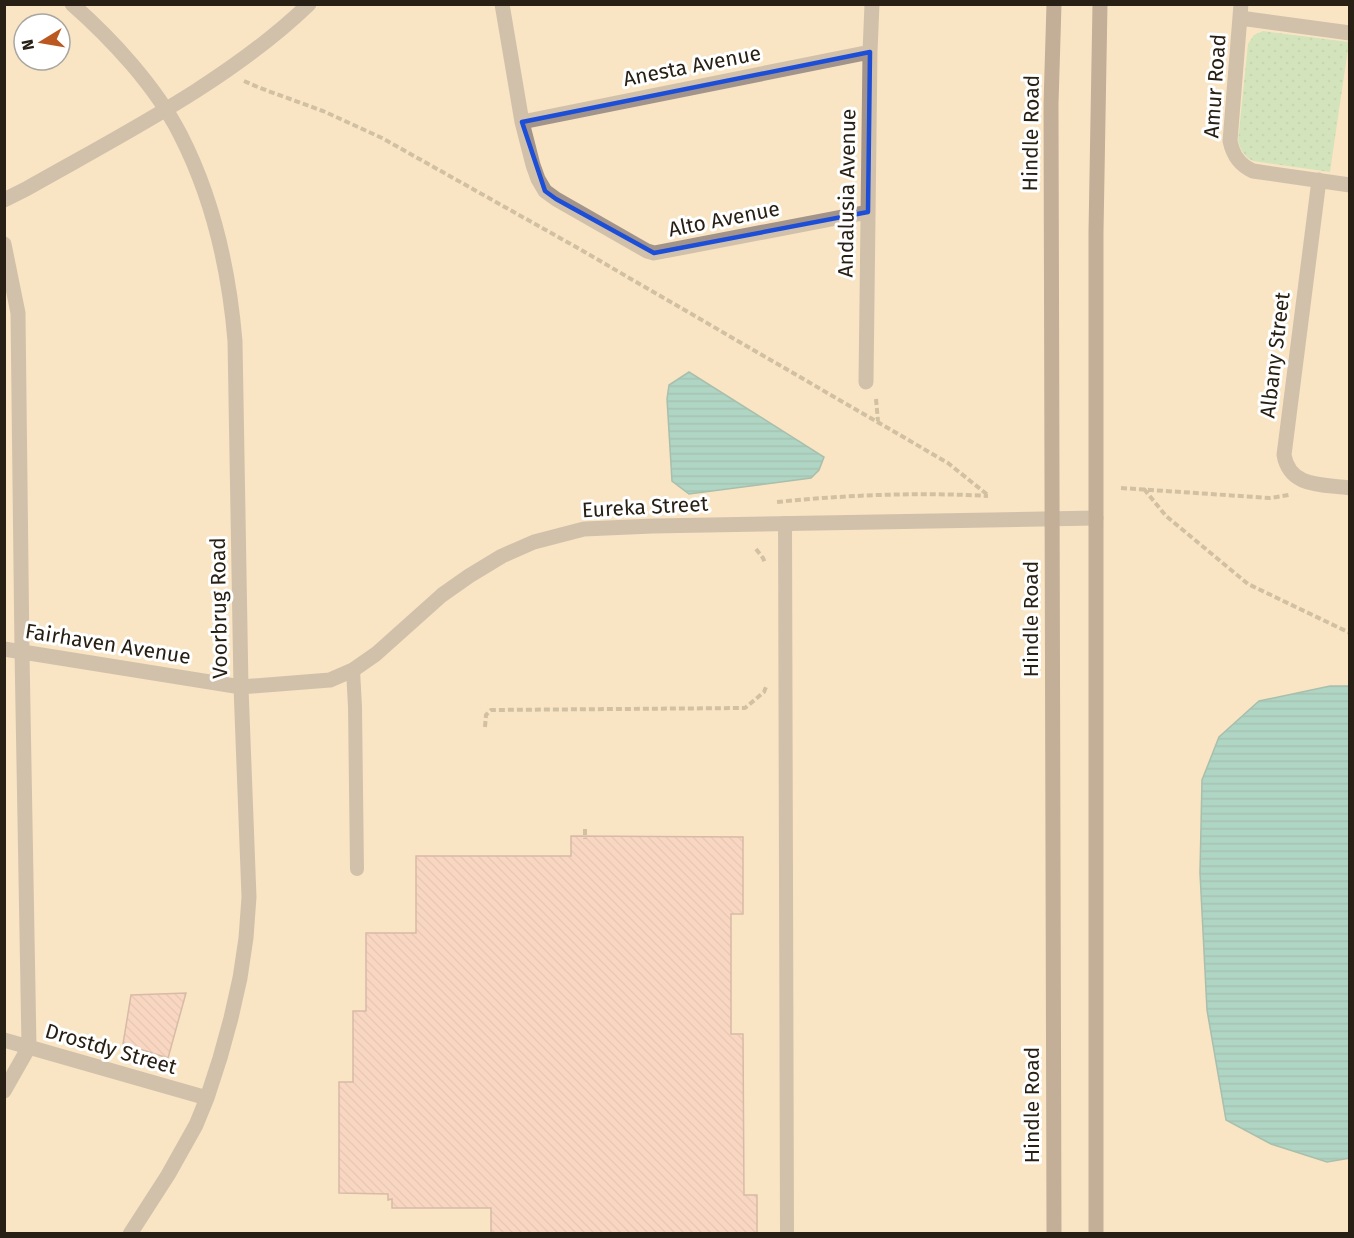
<svg xmlns="http://www.w3.org/2000/svg" width="1354" height="1238" font-family="'Fira Sans',sans-serif">
	<style>
		.grass { fill: url(#grass-dots) }
		.water { fill: url(#water-rules); stroke: #48908e; stroke-width: 1.5 }
		.building { fill: url(#building-back-hatch); stroke: #ae8781; stroke-width: 1.5 }
		.lines { fill: none; stroke-linecap: round; stroke-linejoin: round }
		.path { stroke: #a2937b; stroke-width: 4; stroke-dasharray: 6 3; stroke-linecap: butt }
		.lane { stroke: #a3948b; stroke-width: 14 }
		.street { stroke: #a3948b; stroke-width: 15 }
		.secondary { stroke: #816c60; stroke-width: 15 }
		.marked { fill: none; stroke: #1d4ed8; stroke-width: 4.5; stroke-linejoin: round }
		.labels { text-anchor: middle; stroke-width: 6; stroke-linejoin: round; paint-order: stroke }
		.street-label { font-size: 21px; fill: #282014; stroke: #fff }
	</style>
	<defs>
		<pattern id="grass-dots" width="8" height="8" patternUnits="userSpaceOnUse" patternTransform="scale(1.5)"><rect width="8" height="8" fill="#a4e3b1"/><path d="M2 2h.1M6 6h.1" fill="none" stroke="#8dc297" stroke-width="1.8" stroke-linecap="round"/></pattern>
		<pattern id="water-rules" width="6" height="5" patternUnits="userSpaceOnUse" patternTransform="scale(1.5)"><rect width="6" height="5" fill="#55c0c3"/><path d="M0 2.5h6" fill="none" stroke="#469c9d"/></pattern>
		<pattern id="building-back-hatch" width="6" height="6" patternUnits="userSpaceOnUse" patternTransform="scale(1.5)"><rect width="6" height="6" fill="#f6c4bc"/><path d="M-1 5l2 2M0 0l6 6M5-1l2 2" fill="none" stroke="#d3a8a1"/></pattern>
	</defs>
	<rect width="100%" height="100%" fill="#f9e5c4"/>
	<!-- grass -->
	<path class="grass" d="M1263,31L1349,42L1330,172L1253,161C1244,157 1241,150 1238,141L1248,44L1254,35Z"/>
	<!-- water -->
	<path class="water" d="M689,372L824,457L819,470L811,478L689,494L672,481L667,399L669,385Z
		M1330,686H1350V1158L1327,1162L1271,1144L1226,1120L1207,1010L1200,873L1202,780L1219,737L1259,701Z"/>
	<!-- building -->
	<path class="building" d="M571,836L743,837V914H731V1034H743L744,1195H757V1234H491V1208H392V1199L388,1200V1194L339,1193V1082H353V1011H366V933H416V856H571Z
		M186,993L168,1058L123,1044L131,995Z"/>
	<g class="lines">
		<!-- path -->
		<path class="path" d="M244,81L260,88L323,111L382,138L576,247L948,463L989,496
			M876,399L878,421
			M1121,488L1270,498L1289,495
			M1144,489L1166,516L1248,584L1350,633
			M777,502C847,495 918,492 988,496
			M756,549L763,558L765,563
			M485,727L486,715L491,710L745,708L764,692L766,687
			M585,829V839"/>
		<!-- lane -->
		<path class="lane" d="M785,523L787,1234
			M353,670L355,707L357,869"/>
		<!-- street -->
		<path class="street" d="M72,4C112,39 156,87 180,134C213,198 229,270 235,341L241,687L249,897L246,938L240,978L231,1018L220,1058L207,1098L196,1125L168,1175L130,1234
			M502,4L522,122L533,165L538,179L545,191L556,199L647,251L654,253L868,212
			M1241,4L1230,141C1233,155 1239,165 1253,171L1350,185
			M1240,18L1350,33
			M522,122L870,52
			M1319,180L1284,455C1290,488 1322,484 1350,488
			M4,200L26,189C121,135 229,81 309,4
			M4,244L18,313L22,652L29,1047L4,1091
			M866,382L870,52L872,4
			M4,649L241,687L330,680L353,670L376,654L442,595L469,576L502,556L534,542L584,529L653,526L1096,518
			M4,1040L207,1098"/>
		<!-- secondary -->
		<path class="secondary" d="M1054,1234L1051,104L1054,4
			M1096,1234V232L1100,4"/>
	</g>
	<!-- marked area -->
	<path d="M0 0H1354V1238H0ZM870,52L868,212L654,253L556,199L545,191L522,122Z" fill="#f9e5c4" fill-opacity=".55" fill-rule="evenodd"/>
	<path class="marked" d="M870,52L868,212L654,253L556,199L545,191L522,122Z"/>
	<g class="labels">
		<!-- street labels -->
		<g class="street-label">
			<text transform="translate(692 66) rotate(-11)" y="7">Anesta Avenue</text>
			<text transform="translate(1215 86) rotate(-86)" y="7">Amur Road</text>
			<text transform="translate(1031 133) rotate(-89)" y="7">Hindle Road</text>
			<text transform="translate(847 193) rotate(-89)" y="7">Andalusia Avenue</text>
			<text transform="translate(724 219) rotate(-11)" y="7">Alto Avenue</text>
			<text transform="translate(1275 355) rotate(-83)" y="7">Albany Street</text>
			<text transform="translate(645 507) rotate(-3)" y="7">Eureka Street</text>
			<text transform="translate(219 608) rotate(-91)" y="7">Voorbrug Road</text>
			<text transform="translate(1031 619) rotate(-90)" y="7">Hindle Road</text>
			<text transform="translate(108 644) rotate(9)" y="7">Fairhaven Avenue</text>
			<text transform="translate(111 1049) rotate(16)" y="7">Drostdy Street</text>
			<text transform="translate(1032 1105) rotate(-90)" y="7">Hindle Road</text>
		</g>
	</g>
	<!-- border -->
	<rect width="1354" height="1238" fill="none" stroke="#282014" stroke-width="12"/>
	<!-- north arrow -->
	<g transform="translate(42 42) rotate(259)"><circle r="28" fill="#ffffff" stroke="#a9a6a1" stroke-width="1.5"/>
	<path d="M0-4.5L10 22L0 15L-10 22Z" fill="#bb5821"/>
	<text y="-9" font-size="16" font-weight="bold" text-anchor="middle" fill="#282014">N</text>
	</g>
</svg>
